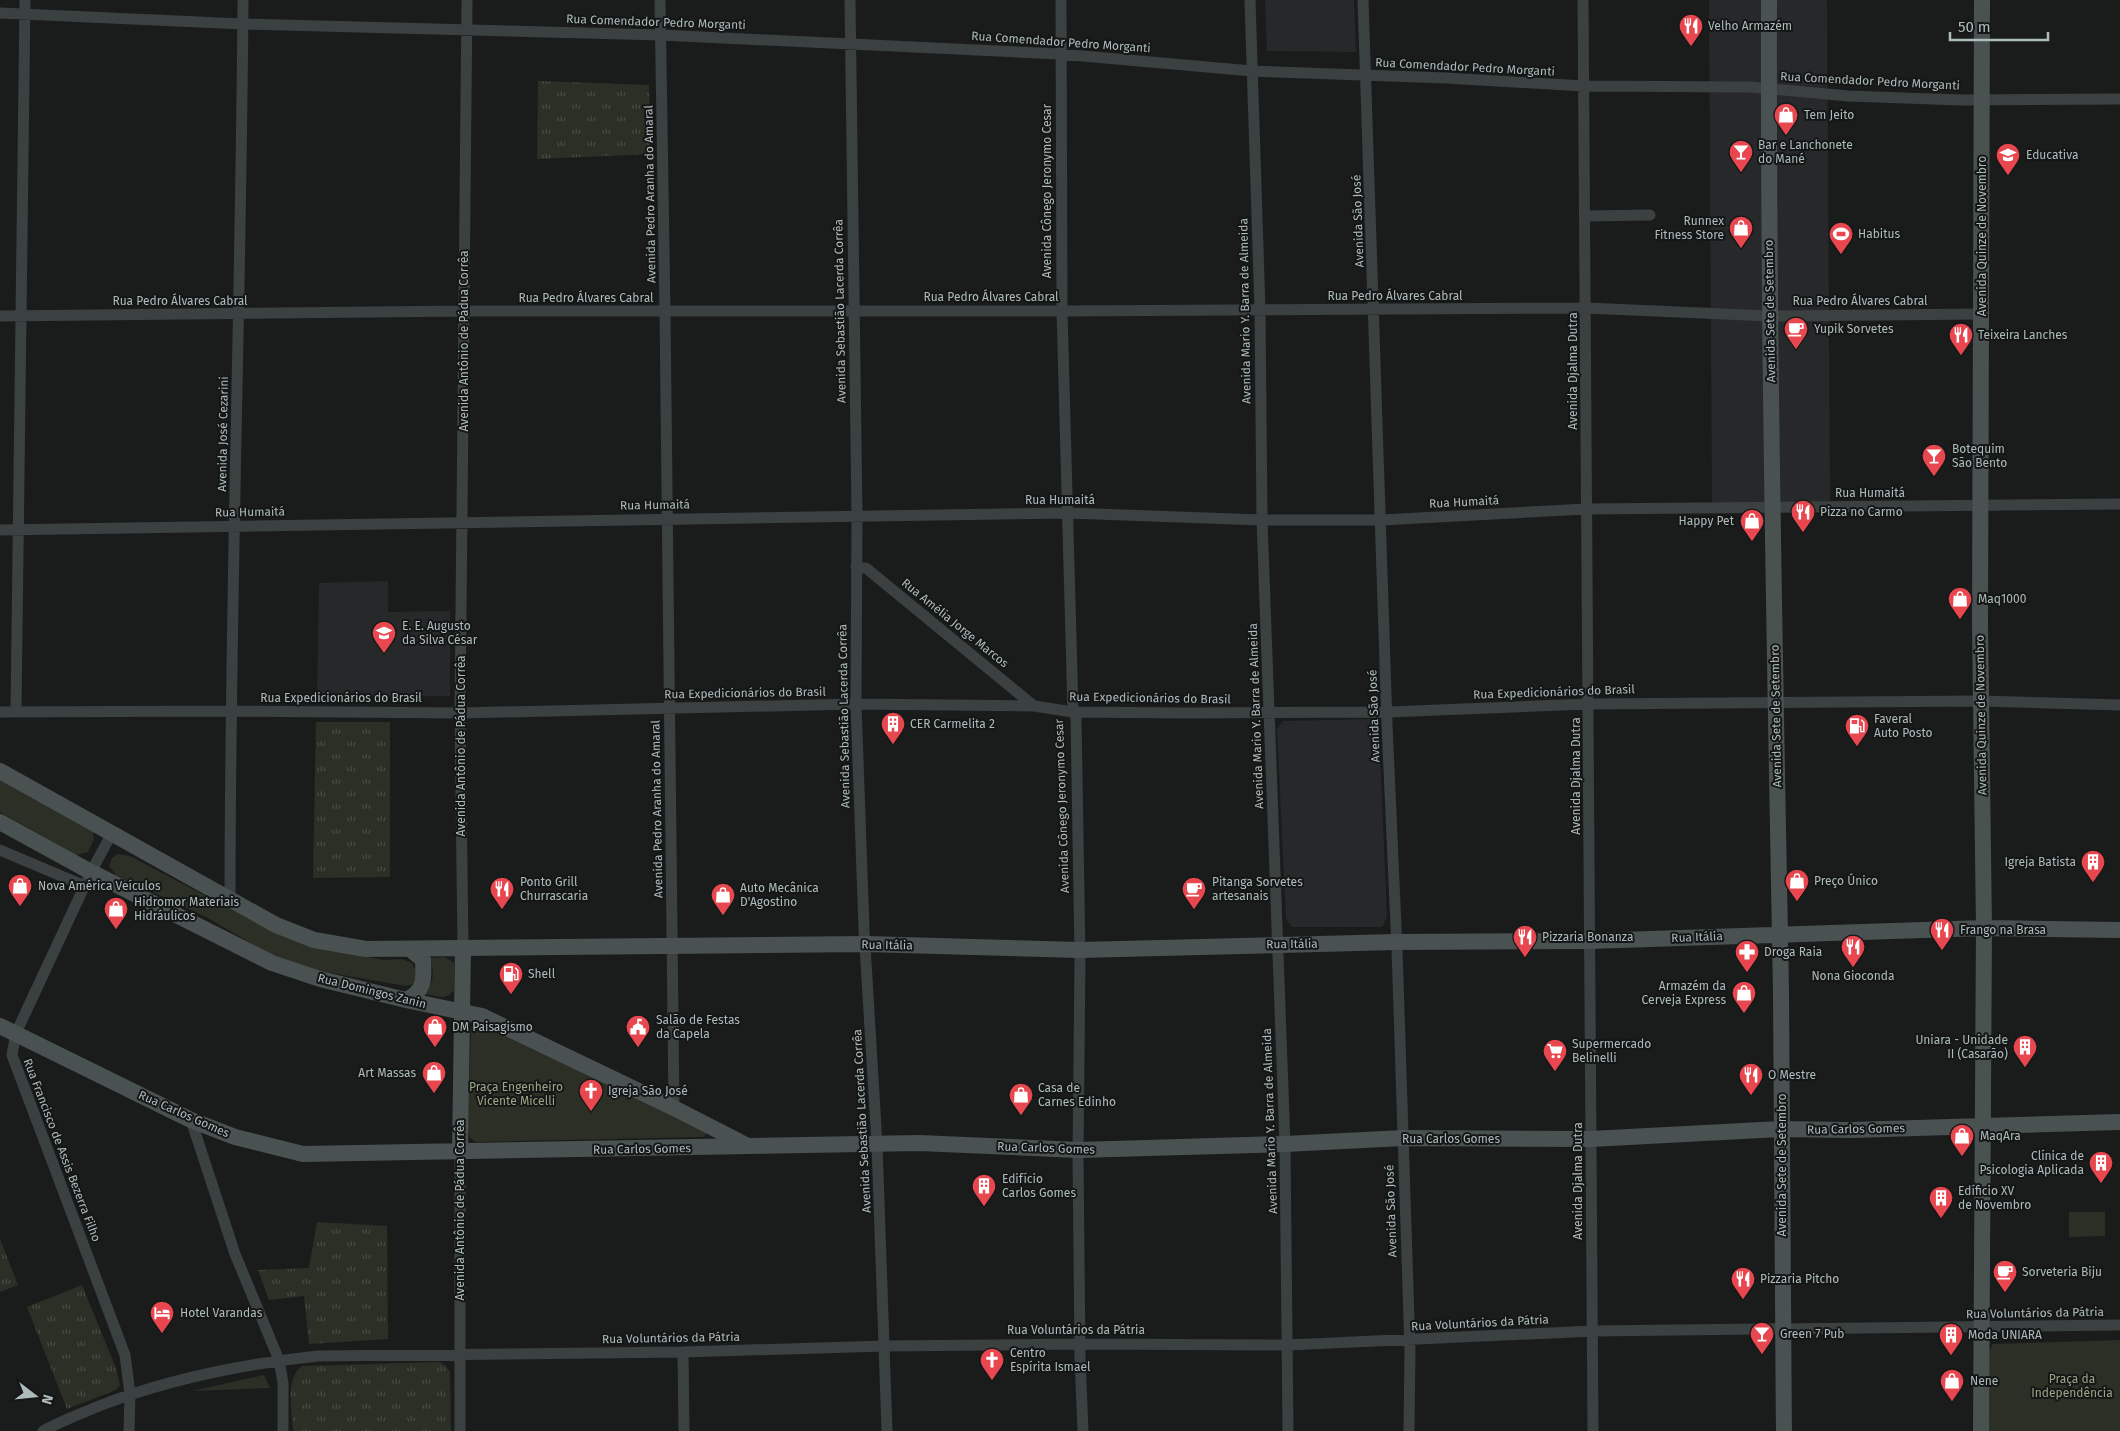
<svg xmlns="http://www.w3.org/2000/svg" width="2120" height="1431" font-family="'Fira Sans',sans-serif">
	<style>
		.built { fill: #262829 }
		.grass { fill: url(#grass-tufts) }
		.green { fill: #2b2f26 }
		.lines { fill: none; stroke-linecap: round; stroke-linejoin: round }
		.street { stroke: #3b4041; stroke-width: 11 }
		.secondary { stroke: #4a5151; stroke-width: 16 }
		.labels { text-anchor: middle; stroke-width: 4; stroke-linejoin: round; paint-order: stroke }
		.street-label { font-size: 12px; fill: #aebbbb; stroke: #151717 }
		.poi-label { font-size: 12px; fill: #aebbbb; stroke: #151717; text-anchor: start }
		.park-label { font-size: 12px; fill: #9aa586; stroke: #151717 }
	</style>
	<defs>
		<pattern id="grass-tufts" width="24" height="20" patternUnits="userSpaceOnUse" patternTransform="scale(1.25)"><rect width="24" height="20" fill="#2b2f26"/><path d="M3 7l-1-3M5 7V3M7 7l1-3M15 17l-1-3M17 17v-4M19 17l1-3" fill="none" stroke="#474b44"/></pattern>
	</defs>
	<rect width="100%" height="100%" fill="#1a1c1c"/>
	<!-- built -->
	<path class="built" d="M1265,0H1354L1356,52L1267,51Z
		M1709,0H1827L1830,502L1712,503Z
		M388,581V612L450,611V696L317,698L319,583Z
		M1372,719L1379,727L1387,917L1382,927H1292L1286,919L1277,729L1283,721Z"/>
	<!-- grass -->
	<path class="grass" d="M538,81L649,85L651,154L537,159Z
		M316,722H390V877L313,878Z
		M317,1222L387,1226L388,1339L309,1344L304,1296L269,1300L258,1270L309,1268Z
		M0,1239L18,1285L0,1292Z
		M82,1285L116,1368L120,1385L116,1390L67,1409L27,1307Z
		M439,1362L446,1366L450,1372L451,1431H293C292,1412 285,1377 302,1366Z"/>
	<!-- green -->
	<path class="green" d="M0,780L93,832L94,839L88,852L76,855L0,812Z
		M118,854L130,856L259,924L330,950L384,960L402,959L412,963L417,972L414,984L406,986L319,971L276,958L208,918L116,875L109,866L112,858Z
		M445,957L454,963V990C447,1001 437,996 426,994C434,981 434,972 430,958Z
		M482,1023L706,1131V1134L704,1137L476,1142L470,1138L468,1130L471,1027L474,1024Z
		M2069,1212H2105V1236L2069,1237Z
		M2120,1340V1431H1986L1988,1352L1993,1344Z
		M264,1375L270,1388L192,1391Z"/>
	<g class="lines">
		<!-- street -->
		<path class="street" d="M660,0L665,312L674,1108
			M850,0L857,516L856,704L864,929L877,1144L887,1431
			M1061,0L1062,311L1073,712L1076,717L1080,956L1078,1156L1080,1358L1083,1431
			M1250,0L1260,310L1262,520L1285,1144L1288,1431
			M1363,0L1387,724L1397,949L1410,1350L1409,1431
			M1583,0L1593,1431
			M0,13L243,24L661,35L1060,54L1252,71L1446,78L1584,86L1750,87L1848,96L1961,100L2120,99
			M1585,216L1650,215
			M0,316L465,311H1062L1586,308L1770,316L1981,314
			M0,530L1068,513L1262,520H1382L1586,509L2120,504
			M856,567L866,568L1034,706
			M0,712L230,711L460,713L856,704L1034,706L1073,712L1185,713L1388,712L1589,704L1981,701L2120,705
			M16,712L25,0
			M112,833L91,872L16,1033L12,1055L125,1355L130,1394L129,1431
			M0,850L85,886
			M230,899C230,599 241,300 243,0
			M463,948L460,713L467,0
			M191,1120L235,1254L279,1360L283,1383V1431
			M460,1152V1431
			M683,1352L684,1431
			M43,1431C61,1421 80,1414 99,1406C168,1379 243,1364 318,1356L683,1352L885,1346L1080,1344L1288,1345L1593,1331L2120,1325"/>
		<!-- secondary -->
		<path class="secondary" d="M1769,0C1768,331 1775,662 1781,992C1783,1139 1782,1285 1784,1431
			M0,771L276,925L314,940L366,949L866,944L1079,950L1396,942L1589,941L1984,928L2120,930
			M0,822L91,872L272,963L320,979L406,1000L482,1016L674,1108L748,1146
			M406,1000C425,991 424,980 423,960L410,949
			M0,1026L191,1120L235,1137L303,1154L919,1143L1078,1150L1285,1144L1403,1138L1591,1139L1782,1129L1850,1130L2120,1122
			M460,1152L463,948
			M1981,1431L1984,928L1980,624L1982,0"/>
	</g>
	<!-- icons -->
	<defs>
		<symbol id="restaurant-pin" viewBox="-11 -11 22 30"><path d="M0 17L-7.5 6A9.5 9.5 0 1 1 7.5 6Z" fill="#e8474f" stroke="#151717"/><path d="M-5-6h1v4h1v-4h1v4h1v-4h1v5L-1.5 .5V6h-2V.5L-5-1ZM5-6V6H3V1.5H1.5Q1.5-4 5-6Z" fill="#fff"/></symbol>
		<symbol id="shop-pin" viewBox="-11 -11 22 30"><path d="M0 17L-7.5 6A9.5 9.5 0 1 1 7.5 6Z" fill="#e8474f" stroke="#151717"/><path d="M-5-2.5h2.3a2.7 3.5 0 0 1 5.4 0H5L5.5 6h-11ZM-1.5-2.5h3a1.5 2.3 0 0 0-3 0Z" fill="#fff"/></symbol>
		<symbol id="bar-pin" viewBox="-11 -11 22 30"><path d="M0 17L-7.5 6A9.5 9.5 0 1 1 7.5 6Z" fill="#e8474f" stroke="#151717"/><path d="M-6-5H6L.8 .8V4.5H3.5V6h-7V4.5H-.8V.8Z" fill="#fff"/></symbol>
		<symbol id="school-pin" viewBox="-11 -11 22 30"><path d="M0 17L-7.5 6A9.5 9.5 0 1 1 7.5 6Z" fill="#e8474f" stroke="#151717"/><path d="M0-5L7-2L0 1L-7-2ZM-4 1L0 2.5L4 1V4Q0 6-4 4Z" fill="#fff"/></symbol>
		<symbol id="stadium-pin" viewBox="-11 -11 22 30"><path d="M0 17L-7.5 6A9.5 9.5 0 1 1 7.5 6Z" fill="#e8474f" stroke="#151717"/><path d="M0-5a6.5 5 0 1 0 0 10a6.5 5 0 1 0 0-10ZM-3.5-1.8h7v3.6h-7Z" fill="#fff"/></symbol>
		<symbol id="cafe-pin" viewBox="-11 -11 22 30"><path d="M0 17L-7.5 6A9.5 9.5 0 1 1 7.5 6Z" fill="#e8474f" stroke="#151717"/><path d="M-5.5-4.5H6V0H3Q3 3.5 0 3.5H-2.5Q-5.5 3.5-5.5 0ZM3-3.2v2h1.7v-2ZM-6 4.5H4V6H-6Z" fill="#fff"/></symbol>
		<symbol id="building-pin" viewBox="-11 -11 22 30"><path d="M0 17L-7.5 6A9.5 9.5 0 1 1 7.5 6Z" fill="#e8474f" stroke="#151717"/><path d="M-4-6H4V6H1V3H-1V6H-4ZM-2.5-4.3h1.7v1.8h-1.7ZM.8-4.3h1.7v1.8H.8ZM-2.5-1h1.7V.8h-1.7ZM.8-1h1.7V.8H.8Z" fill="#fff"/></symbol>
		<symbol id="fuel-pin" viewBox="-11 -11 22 30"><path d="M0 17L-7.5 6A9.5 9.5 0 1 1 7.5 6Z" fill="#e8474f" stroke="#151717"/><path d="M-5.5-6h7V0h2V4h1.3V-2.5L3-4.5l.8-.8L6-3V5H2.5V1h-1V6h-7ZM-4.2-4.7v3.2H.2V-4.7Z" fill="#fff"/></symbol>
		<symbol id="pharmacy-pin" viewBox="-11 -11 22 30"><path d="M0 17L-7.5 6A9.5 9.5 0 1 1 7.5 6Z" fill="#e8474f" stroke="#151717"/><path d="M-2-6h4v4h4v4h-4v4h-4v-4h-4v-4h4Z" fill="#fff"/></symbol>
		<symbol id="civic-pin" viewBox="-11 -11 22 30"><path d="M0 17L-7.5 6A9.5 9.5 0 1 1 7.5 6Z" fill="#e8474f" stroke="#151717"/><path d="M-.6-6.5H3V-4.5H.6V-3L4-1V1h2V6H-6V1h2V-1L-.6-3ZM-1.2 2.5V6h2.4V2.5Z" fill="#fff"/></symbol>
		<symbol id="supermarket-pin" viewBox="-11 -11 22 30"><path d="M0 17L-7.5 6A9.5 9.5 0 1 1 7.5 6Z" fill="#e8474f" stroke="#151717"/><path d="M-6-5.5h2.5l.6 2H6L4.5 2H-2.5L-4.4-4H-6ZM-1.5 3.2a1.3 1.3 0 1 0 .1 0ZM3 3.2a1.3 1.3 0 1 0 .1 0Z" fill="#fff"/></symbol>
		<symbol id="church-pin" viewBox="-11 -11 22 30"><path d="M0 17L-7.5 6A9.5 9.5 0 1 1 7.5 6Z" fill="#e8474f" stroke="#151717"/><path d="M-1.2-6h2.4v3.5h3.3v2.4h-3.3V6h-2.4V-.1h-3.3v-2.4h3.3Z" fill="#fff"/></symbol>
		<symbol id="hotel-pin" viewBox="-11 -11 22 30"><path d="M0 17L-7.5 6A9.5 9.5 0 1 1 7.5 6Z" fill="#e8474f" stroke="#151717"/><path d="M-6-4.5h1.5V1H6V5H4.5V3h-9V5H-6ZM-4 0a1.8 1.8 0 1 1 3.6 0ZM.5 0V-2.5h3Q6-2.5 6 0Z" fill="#fff"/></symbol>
	</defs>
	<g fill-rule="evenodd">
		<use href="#restaurant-pin" x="1677" y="12" width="28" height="38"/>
		<use href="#shop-pin" x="1772" y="101" width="28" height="38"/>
		<use href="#bar-pin" x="1727" y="138" width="28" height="38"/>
		<use href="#school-pin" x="1994" y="141" width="28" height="38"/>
		<use href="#shop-pin" x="1727" y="214" width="28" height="38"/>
		<use href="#stadium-pin" x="1827" y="220" width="28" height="38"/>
		<use href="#cafe-pin" x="1782" y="315" width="28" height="38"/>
		<use href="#restaurant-pin" x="1947" y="321" width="28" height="38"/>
		<use href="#bar-pin" x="1920" y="442" width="28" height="38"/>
		<use href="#restaurant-pin" x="1789" y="498" width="28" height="38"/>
		<use href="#shop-pin" x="1738" y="507" width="28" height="38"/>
		<use href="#shop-pin" x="1946" y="585" width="28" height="38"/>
		<use href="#school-pin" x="370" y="619" width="28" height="38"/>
		<use href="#building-pin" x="879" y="710" width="28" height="38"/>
		<use href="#fuel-pin" x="1843" y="712" width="28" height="38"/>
		<use href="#building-pin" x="2079" y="848" width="28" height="38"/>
		<use href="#shop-pin" x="1783" y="867" width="28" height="38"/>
		<use href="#shop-pin" x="6" y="872" width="28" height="38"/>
		<use href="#restaurant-pin" x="488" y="875" width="28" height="38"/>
		<use href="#cafe-pin" x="1180" y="875" width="28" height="38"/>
		<use href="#shop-pin" x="709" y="881" width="28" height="38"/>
		<use href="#shop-pin" x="102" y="895" width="28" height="38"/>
		<use href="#restaurant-pin" x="1928" y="916" width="28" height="38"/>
		<use href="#restaurant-pin" x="1511" y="923" width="28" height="38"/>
		<use href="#restaurant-pin" x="1839" y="933" width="28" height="38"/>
		<use href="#pharmacy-pin" x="1733" y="938" width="28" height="38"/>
		<use href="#fuel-pin" x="497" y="960" width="28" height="38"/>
		<use href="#shop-pin" x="1730" y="979" width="28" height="38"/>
		<use href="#shop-pin" x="421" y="1013" width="28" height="38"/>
		<use href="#civic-pin" x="624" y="1013" width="28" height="38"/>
		<use href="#building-pin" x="2011" y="1033" width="28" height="38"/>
		<use href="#supermarket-pin" x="1541" y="1037" width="28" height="38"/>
		<use href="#shop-pin" x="420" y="1059" width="28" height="38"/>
		<use href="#restaurant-pin" x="1737" y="1061" width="28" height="38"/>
		<use href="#church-pin" x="577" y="1077" width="28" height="38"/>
		<use href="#shop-pin" x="1007" y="1081" width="28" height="38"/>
		<use href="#shop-pin" x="1948" y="1122" width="28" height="38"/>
		<use href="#building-pin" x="2087" y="1149" width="28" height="38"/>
		<use href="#building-pin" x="970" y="1172" width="28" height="38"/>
		<use href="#building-pin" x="1927" y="1184" width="28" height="38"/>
		<use href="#cafe-pin" x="1991" y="1258" width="28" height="38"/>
		<use href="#restaurant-pin" x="1729" y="1265" width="28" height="38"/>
		<use href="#hotel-pin" x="148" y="1299" width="28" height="38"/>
		<use href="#bar-pin" x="1748" y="1320" width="28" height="38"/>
		<use href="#building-pin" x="1937" y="1321" width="28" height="38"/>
		<use href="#church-pin" x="978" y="1346" width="28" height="38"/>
		<use href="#shop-pin" x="1938" y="1367" width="28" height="38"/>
	</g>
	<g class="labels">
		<!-- street labels -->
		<g class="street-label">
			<text transform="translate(656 22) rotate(2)" y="4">Rua Comendador Pedro Morganti</text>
			<text transform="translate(1061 42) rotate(4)" y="4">Rua Comendador Pedro Morganti</text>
			<text transform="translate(1465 67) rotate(3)" y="4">Rua Comendador Pedro Morganti</text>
			<text transform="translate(1870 81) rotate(3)" y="4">Rua Comendador Pedro Morganti</text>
			<text transform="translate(1047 191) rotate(-90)" y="4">Avenida Cônego Jeronymo Cesar</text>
			<text transform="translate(650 194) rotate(-91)" y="4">Avenida Pedro Aranha do Amaral</text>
			<text transform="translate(1358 221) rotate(-92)" y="4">Avenida São José</text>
			<text transform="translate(1982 236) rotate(-90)" y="4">Avenida Quinze de Novembro</text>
			<text x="1395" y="300">Rua Pedro Álvares Cabral</text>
			<text x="991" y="301">Rua Pedro Álvares Cabral</text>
			<text x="586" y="302">Rua Pedro Álvares Cabral</text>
			<text x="180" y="305">Rua Pedro Álvares Cabral</text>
			<text x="1860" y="305">Rua Pedro Álvares Cabral</text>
			<text transform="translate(840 311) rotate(-91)" y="4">Avenida Sebastião Lacerda Corrêa</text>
			<text transform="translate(1245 311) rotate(-91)" y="4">Avenida Mario Y. Barra de Almeida</text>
			<text transform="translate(1770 311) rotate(-91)" y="4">Avenida Sete de Setembro</text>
			<text transform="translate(464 341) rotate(-90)" y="4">Avenida Antônio de Pádua Corrêa</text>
			<text transform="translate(1573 371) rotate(-90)" y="4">Avenida Djalma Dutra</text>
			<text transform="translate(223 434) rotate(-89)" y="4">Avenida José Cezarini</text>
			<text x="1870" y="497">Rua Humaitá</text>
			<text x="1060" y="504">Rua Humaitá</text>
			<text transform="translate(1464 502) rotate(-3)" y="4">Rua Humaitá</text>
			<text transform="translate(655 505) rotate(-1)" y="4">Rua Humaitá</text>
			<text transform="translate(250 512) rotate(-1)" y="4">Rua Humaitá</text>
			<text transform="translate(955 623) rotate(39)" y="4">Rua Amélia Jorge Marcos</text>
			<text transform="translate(1554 692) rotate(-2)" y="4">Rua Expedicionários do Brasil</text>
			<text transform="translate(745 693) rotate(-1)" y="4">Rua Expedicionários do Brasil</text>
			<text x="341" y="702">Rua Expedicionários do Brasil</text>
			<text transform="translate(1150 698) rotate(1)" y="4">Rua Expedicionários do Brasil</text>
			<text transform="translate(1981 715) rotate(-91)" y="4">Avenida Quinze de Novembro</text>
			<text transform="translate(844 716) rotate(-91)" y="4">Avenida Sebastião Lacerda Corrêa</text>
			<text transform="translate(1256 716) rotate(-92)" y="4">Avenida Mario Y. Barra de Almeida</text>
			<text transform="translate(1374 716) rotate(-92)" y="4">Avenida São José</text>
			<text transform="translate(1776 716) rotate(-91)" y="4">Avenida Sete de Setembro</text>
			<text transform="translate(461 746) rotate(-90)" y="4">Avenida Antônio de Pádua Corrêa</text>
			<text transform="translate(1576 776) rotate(-90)" y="4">Avenida Djalma Dutra</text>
			<text transform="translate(1062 806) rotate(-92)" y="4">Avenida Cônego Jeronymo Cesar</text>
			<text transform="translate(657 809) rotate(-91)" y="4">Avenida Pedro Aranha do Amaral</text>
			<text transform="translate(1697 937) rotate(-2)" y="4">Rua Itália</text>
			<text transform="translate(1292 944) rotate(-1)" y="4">Rua Itália</text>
			<text transform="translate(887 945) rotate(1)" y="4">Rua Itália</text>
			<text transform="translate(372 991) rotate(14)" y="4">Rua Domingos Zanin</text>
			<text transform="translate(184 1114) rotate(24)" y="4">Rua Carlos Gomes</text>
			<text transform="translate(862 1121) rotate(-93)" y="4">Avenida Sebastião Lacerda Corrêa</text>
			<text transform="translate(1270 1121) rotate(-92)" y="4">Avenida Mario Y. Barra de Almeida</text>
			<text transform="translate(1856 1129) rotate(-1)" y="4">Rua Carlos Gomes</text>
			<text x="1451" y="1143">Rua Carlos Gomes</text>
			<text transform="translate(1046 1148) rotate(2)" y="4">Rua Carlos Gomes</text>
			<text transform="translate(642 1149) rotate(-1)" y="4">Rua Carlos Gomes</text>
			<text transform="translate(62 1150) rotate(69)" y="4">Rua Francisco de Assis Bezerra Filho</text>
			<text transform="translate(1782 1165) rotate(-90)" y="4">Avenida Sete de Setembro</text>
			<text transform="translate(1578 1181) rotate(-90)" y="4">Avenida Djalma Dutra</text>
			<text transform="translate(460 1210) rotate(-90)" y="4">Avenida Antônio de Pádua Corrêa</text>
			<text transform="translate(1391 1211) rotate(-92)" y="4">Avenida São José</text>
			<text transform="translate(2035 1313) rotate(-1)" y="4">Rua Voluntários da Pátria</text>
			<text transform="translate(1480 1323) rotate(-3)" y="4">Rua Voluntários da Pátria</text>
			<text x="1076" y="1334">Rua Voluntários da Pátria</text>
			<text transform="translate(671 1338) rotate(-1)" y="4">Rua Voluntários da Pátria</text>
		</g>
		<!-- poi labels -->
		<g class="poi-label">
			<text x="1708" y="30">Velho Armazém</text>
			<text x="1804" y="119">Tem Jeito</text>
			<text x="1758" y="149">Bar e Lanchonete<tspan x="1758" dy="14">do Mané</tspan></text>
			<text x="2026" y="159">Educativa</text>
			<text x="1724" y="225" text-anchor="end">Runnex<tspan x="1724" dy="14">Fitness Store</tspan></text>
			<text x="1858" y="238">Habitus</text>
			<text x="1814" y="333">Yupik Sorvetes</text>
			<text x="1978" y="339">Teixeira Lanches</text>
			<text x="1952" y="453">Botequim<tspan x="1952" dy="14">São Bento</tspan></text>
			<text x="1820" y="516">Pizza no Carmo</text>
			<text x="1734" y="525" text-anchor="end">Happy Pet</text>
			<text x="1978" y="603">Maq1000</text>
			<text x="402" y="630">E. E. Augusto<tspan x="402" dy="14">da Silva César</tspan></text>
			<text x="1874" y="723">Faveral<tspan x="1874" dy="14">Auto Posto</tspan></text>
			<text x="910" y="728">CER Carmelita 2</text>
			<text x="2076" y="866" text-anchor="end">Igreja Batista</text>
			<text x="1814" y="885">Preço Único</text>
			<text x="520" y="886">Ponto Grill<tspan x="520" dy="14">Churrascaria</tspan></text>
			<text x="1212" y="886">Pitanga Sorvetes<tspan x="1212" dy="14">artesanais</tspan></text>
			<text x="38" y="890">Nova América Veículos</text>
			<text x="740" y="892">Auto Mecânica<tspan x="740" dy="14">D'Agostino</tspan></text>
			<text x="134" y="906">Hidromor Materiais<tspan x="134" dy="14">Hidráulicos</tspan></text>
			<text x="1960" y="934">Frango na Brasa</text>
			<text x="1542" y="941">Pizzaria Bonanza</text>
			<text x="1764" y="956">Droga Raia</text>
			<text x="528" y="978">Shell</text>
			<text x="1853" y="980" text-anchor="middle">Nona Gioconda</text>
			<text x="1726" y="990" text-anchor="end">Armazém da<tspan x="1726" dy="14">Cerveja Express</tspan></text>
			<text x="656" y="1024">Salão de Festas<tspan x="656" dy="14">da Capela</tspan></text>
			<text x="452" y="1031">DM Paisagismo</text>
			<text x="2008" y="1044" text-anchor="end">Uniara - Unidade<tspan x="2008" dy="14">II (Casarão)</tspan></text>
			<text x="1572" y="1048">Supermercado<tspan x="1572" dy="14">Belinelli</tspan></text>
			<text x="416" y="1077" text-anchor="end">Art Massas</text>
			<text x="1768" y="1079">O Mestre</text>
			<text x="1038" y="1092">Casa de<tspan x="1038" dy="14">Carnes Edinho</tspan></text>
			<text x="608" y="1095">Igreja São José</text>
			<text x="1980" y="1140">MaqAra</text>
			<text x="2084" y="1160" text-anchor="end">Clínica de<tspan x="2084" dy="14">Psicologia Aplicada</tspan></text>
			<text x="1002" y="1183">Edifício<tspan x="1002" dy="14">Carlos Gomes</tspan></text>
			<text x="1958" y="1195">Edíficio XV<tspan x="1958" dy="14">de Novembro</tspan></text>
			<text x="2022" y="1276">Sorveteria Biju</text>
			<text x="1760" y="1283">Pizzaria Pitcho</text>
			<text x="180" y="1317">Hotel Varandas</text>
			<text x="1780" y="1338">Green 7 Pub</text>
			<text x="1968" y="1339">Moda UNIARA</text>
			<text x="1010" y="1357">Centro<tspan x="1010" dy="14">Espírita Ismael</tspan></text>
			<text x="1970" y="1385">Nene</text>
		</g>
		<!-- park labels -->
		<g class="park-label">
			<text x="516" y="1091">Praça Engenheiro<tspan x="516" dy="14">Vicente Micelli</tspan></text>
			<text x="2072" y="1383">Praça da<tspan x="2072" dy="14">Independência</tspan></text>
		</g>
	</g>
	<!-- north arrow -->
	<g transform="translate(35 1396) rotate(106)" stroke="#151717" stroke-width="4" paint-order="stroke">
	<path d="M0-4L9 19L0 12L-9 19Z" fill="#aebbbb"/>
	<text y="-8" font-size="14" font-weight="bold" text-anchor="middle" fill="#aebbbb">N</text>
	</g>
	<!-- scale -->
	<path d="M1950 32v8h98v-8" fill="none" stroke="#aebbbb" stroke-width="2.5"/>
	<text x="1958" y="32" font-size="15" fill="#aebbbb" stroke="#151717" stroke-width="4" paint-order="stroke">50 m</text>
</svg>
